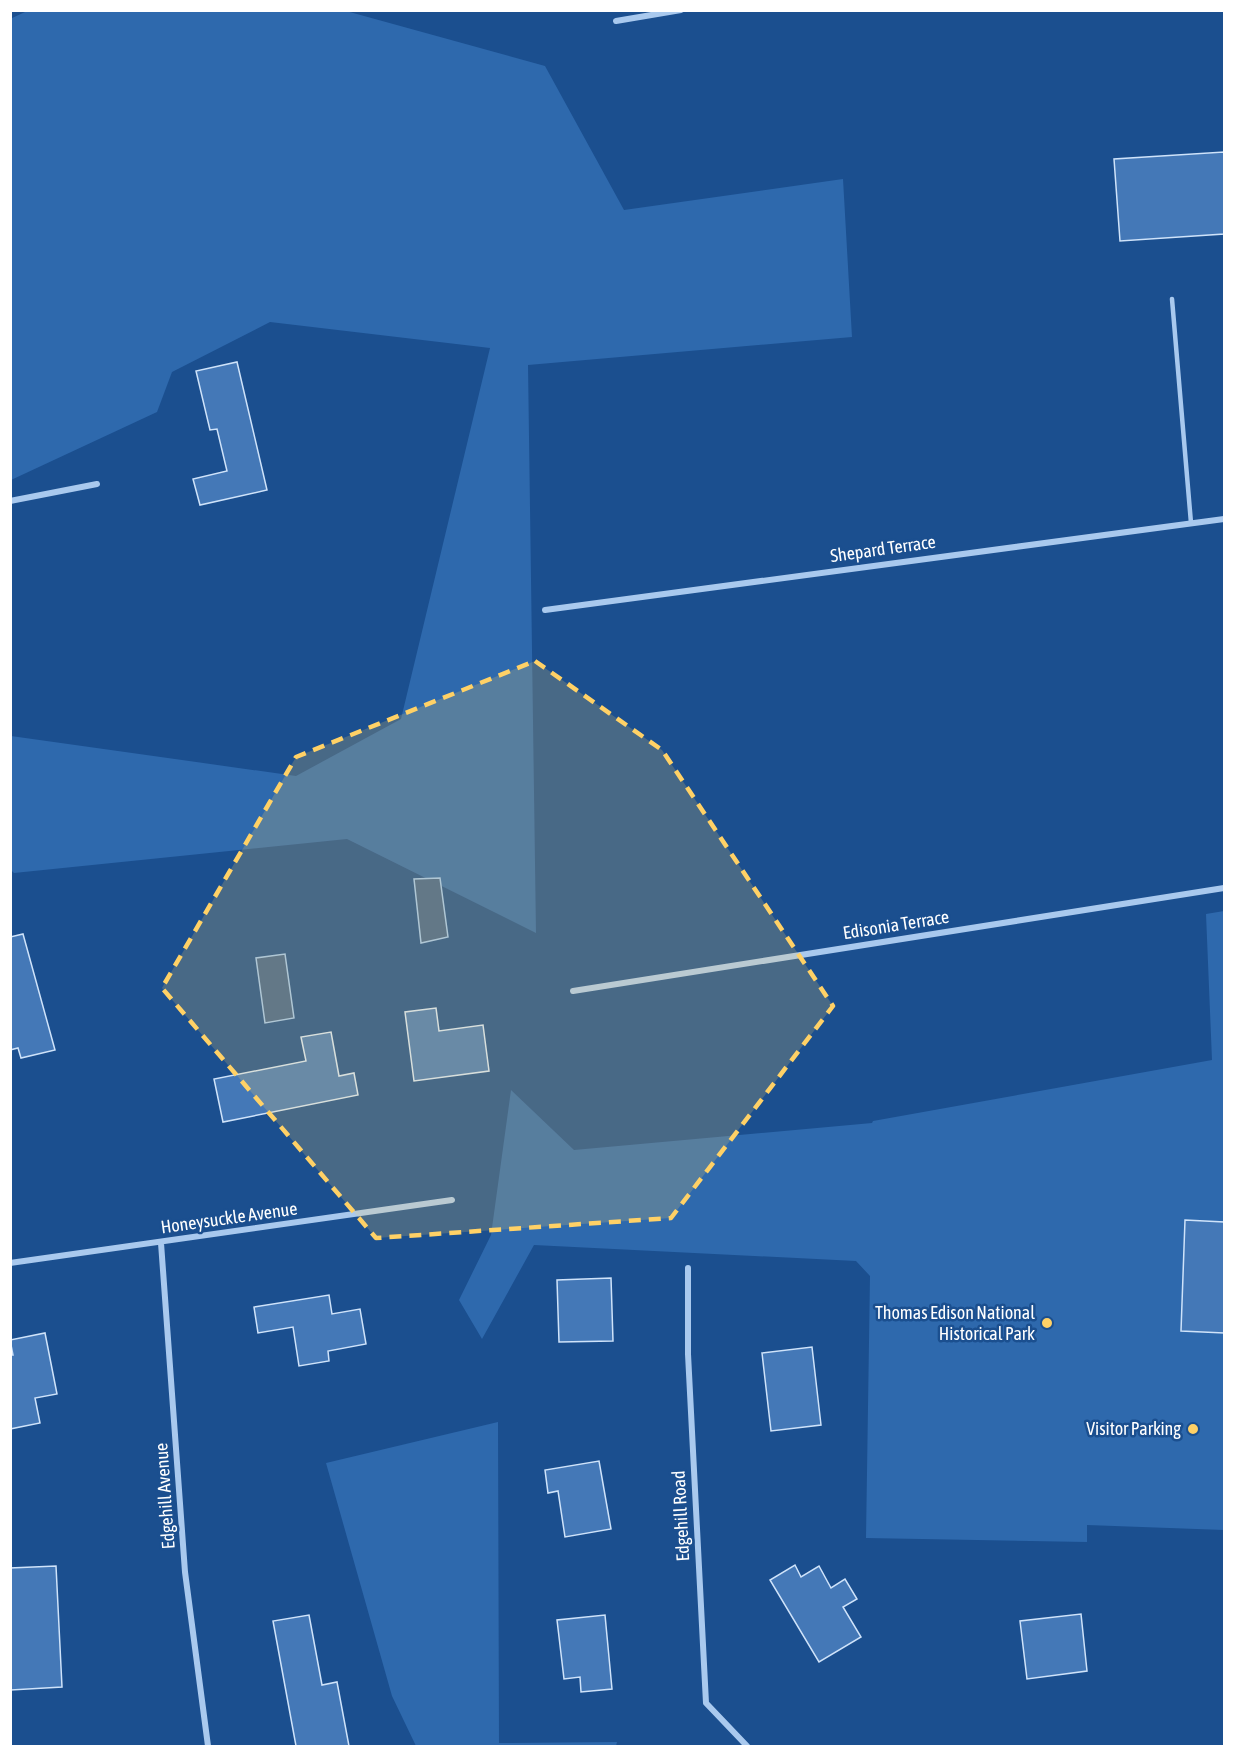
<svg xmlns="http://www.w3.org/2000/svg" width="1235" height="1757" font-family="'Asap Condensed',sans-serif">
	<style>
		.green { fill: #2e69ad }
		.water { fill: #3c6290; stroke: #9cc4f0; stroke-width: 1.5 }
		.building { fill: #4478b7; stroke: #cfe3fa; stroke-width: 1.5 }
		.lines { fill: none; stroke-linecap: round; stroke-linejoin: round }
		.lane { stroke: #a9c9ee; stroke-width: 4.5 }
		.street { stroke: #a9c9ee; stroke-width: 6 }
		.marked { fill: #ffd166; fill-opacity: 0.2; stroke: #ffd166; stroke-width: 4.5; stroke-dasharray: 12 8; stroke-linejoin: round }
		.poi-dot { fill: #ffd166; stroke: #1b4f8f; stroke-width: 2 }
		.labels { text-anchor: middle; stroke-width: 5; stroke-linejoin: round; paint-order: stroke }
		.street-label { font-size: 18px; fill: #fff; stroke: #1b4f8f }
		.poi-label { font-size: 18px; fill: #fff; stroke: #1b4f8f; text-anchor: end }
	</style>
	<rect width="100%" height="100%" fill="#1b4f8f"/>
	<!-- green -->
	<path class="green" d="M25,10L346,11L545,66L624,210L843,179L852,337L528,365L536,933L347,839L14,873L11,870V736L296,776L401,719L490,348L270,322L172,372L157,412L11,480L10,19L25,12Z
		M1224,911V1530L1087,1525V1542L866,1538L870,1276L856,1261L534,1245L482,1339L459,1300L491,1235L511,1090L574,1150L872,1123L873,1121L1212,1060L1206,914Z
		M498,1422L499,1743L617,1742L616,1746H416L392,1696L326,1463Z"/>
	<!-- water -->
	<path class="water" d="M440,878L448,937L421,943L414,879Z
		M285,954L294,1018L265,1023L256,958Z"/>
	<!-- building -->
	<path class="building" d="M1224,152V234L1120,241L1114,159Z
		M237,362L267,490L200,505L193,479L227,471L217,429L210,430L196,371Z
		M23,934L55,1050L21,1058L18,1048L10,1050V937Z
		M436,1008L439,1031L483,1025L489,1071L414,1081L405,1012Z
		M331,1032L339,1076L354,1073L358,1095L223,1122L214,1079L306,1061L301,1037Z
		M1185,1220L1224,1222V1333L1181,1331Z
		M611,1278L613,1341L559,1342L557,1280Z
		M329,1295L332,1314L360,1309L366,1344L328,1351L329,1361L299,1366L293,1327L258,1333L254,1307Z
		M45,1333L57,1394L35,1398L40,1423L10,1429V1355H13L10,1340Z
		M812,1347L821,1425L771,1431L762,1353Z
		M599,1461L611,1529L565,1537L558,1491L548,1493L545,1470Z
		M795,1565L801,1577L819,1566L831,1588L845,1579L857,1599L843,1607L861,1637L819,1662L770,1580Z
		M56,1566L62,1687L11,1690L10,1568Z
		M1081,1614L1087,1671L1027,1679L1020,1621Z
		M309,1615L322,1685L337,1682L349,1746H296L273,1621Z
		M605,1615L612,1689L581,1692L580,1677L564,1679L557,1620Z"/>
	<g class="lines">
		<!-- lane -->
		<path class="lane" d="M1172,299L1191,523"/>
		<!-- street -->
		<path class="street" d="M616,21L681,10
			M10,501L97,484
			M545,610L1224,519
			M573,991L1224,888
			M161,1243L185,1572L208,1746
			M10,1263L452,1200
			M688,1268V1354L706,1703L747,1746"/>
	</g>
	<!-- marked area -->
	<path class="marked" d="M535,661L662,750L833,1006L671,1218L376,1238L162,988L296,757Z"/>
	<!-- markers -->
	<g class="poi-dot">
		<circle cx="1047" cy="1323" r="6"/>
		<circle cx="1193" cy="1429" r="6"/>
	</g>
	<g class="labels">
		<!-- street labels -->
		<g class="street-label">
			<text transform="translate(883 549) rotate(-8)" y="6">Shepard Terrace</text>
			<text transform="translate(896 925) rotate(-9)" y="6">Edisonia Terrace</text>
			<text transform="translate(229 1218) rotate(-8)" y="6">Honeysuckle Avenue</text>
			<text transform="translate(165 1496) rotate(-94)" y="6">Edgehill Avenue</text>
			<text transform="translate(681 1516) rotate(-93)" y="6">Edgehill Road</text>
		</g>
		<!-- poi labels -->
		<g class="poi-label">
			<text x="1035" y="1319">Thomas Edison National<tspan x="1035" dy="21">Historical Park</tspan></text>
			<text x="1181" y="1435">Visitor Parking</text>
		</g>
	</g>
	<!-- border -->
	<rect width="1235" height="1757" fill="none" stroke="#ffffff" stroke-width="24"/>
</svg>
